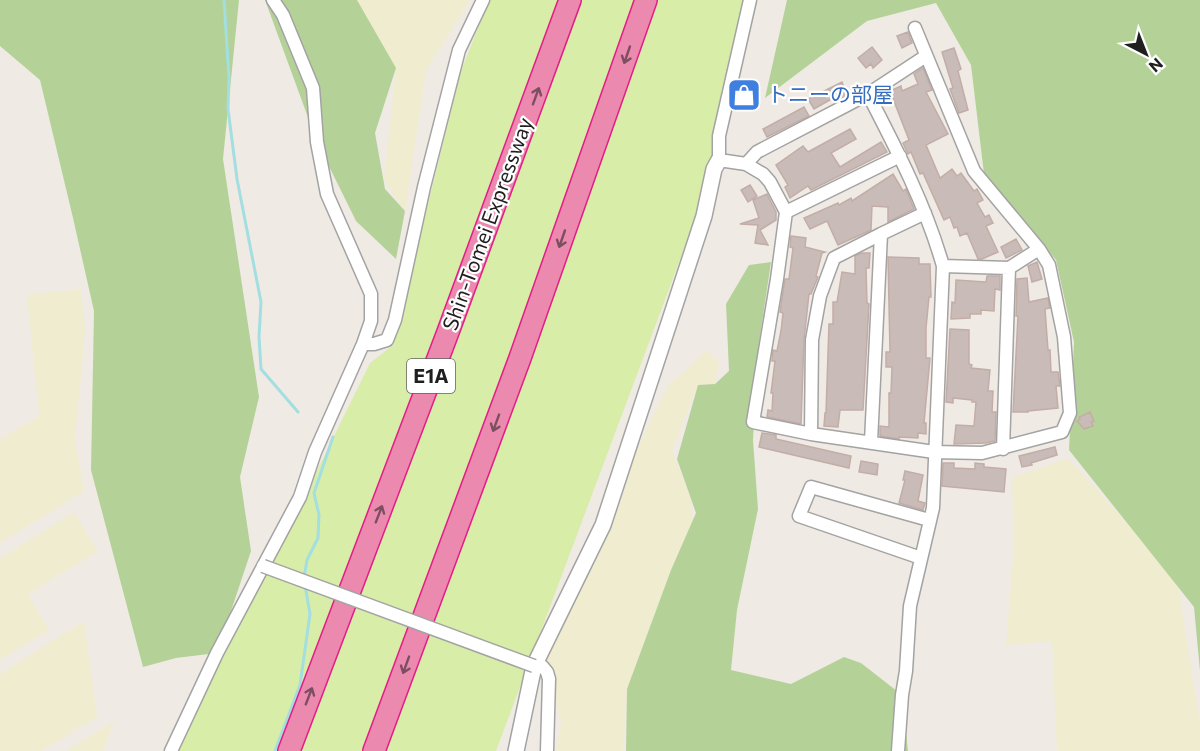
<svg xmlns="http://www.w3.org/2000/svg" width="1200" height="751" font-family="Commissioner,'Noto Sans JP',sans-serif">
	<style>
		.farmland { fill: #f0eccf }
		.grass { fill: #d8eda8 }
		.forest { fill: #b4d298 }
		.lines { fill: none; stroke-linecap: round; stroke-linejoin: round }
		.stream { stroke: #a3dee0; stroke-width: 3 }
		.building { fill: #c8bbb8; stroke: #c3ada6; stroke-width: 1.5 }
		.minor-casing { stroke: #a3a3a3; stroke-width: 15 }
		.tertiary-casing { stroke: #a3a3a3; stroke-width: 18 }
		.motorway-casing { stroke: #e31d88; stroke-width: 24 }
		.minor { stroke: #fff; stroke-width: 12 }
		.tertiary { stroke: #fff; stroke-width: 15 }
		.motorway { stroke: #eb89af; stroke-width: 21 }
		.minor-bridge-casing { stroke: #a3a3a3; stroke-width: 15; stroke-linecap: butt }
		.minor-bridge { stroke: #fff; stroke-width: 12 }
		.oneway { stroke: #7b4f60 }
		.labels { text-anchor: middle; stroke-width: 4.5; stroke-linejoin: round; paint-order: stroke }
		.shield { fill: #fff; stroke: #626262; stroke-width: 1.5 }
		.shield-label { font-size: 20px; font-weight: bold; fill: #1f1f1f }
		.shop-label { font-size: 21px; fill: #366cbe; stroke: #fff; text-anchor: start }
		.street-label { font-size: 21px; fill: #1f1f1f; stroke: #fff }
	</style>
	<rect width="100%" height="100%" fill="#f0eae5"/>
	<!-- farmland -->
	<path class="farmland" d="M354,0H470L426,71L405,211L384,180L396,68Z
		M81,289L85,331L75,439L84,491L0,543V439L39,416L27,295Z
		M706,351L719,361L715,384L698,385L672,451L690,496L693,520L671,570L627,689L623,751H556L561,721L546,661L606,514L667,387Z
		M1068,458L1177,579L1200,724V751H1057L1052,641L1006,645L1014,549L1012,478Z
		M74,512L98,551L28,594L49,630L0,660V558Z
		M84,621L97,717L41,751H0V674Z
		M114,721L103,751H66Z"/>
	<!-- grass -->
	<path class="grass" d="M489,0H750L714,169L496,751H174L270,566L370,363L393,345L461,71Z"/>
	<!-- forest -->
	<path class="forest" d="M0,0H239L223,159L259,397L240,477L251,551L217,653L176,658L143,667L91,470L94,311L73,218L40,80L0,46Z
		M265,0H357L396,68L375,133L385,189L405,211L396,259L356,221L317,142Z
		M787,0H1200V671L1194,607L1069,450L1074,342L1056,260L984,174L971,65L936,3L867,21L765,98Z
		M771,262L759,343L753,440L758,509L737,610L731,670L791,684L844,657L861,663L902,695L908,751H626L627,689L671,570L696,513L677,459L698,385L715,384L729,371L726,304L749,265Z"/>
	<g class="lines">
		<!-- stream -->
		<path class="stream" d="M224,0L229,78L228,109L237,179L261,302L259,337L261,369L298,412
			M304,578L307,560L318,538L319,515L314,493L333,437
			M275,751L300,685L310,614L305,585"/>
	</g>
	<!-- building -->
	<path class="building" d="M908,32L912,43L902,48L897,36Z
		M872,47L882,60L873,68L871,64L866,68L858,58Z
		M954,48L961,69L958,71L968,110L959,113L950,89L953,88L942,52Z
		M923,68L932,90L926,92L948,134L926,145L940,178L952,169L957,176L961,173L974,191L977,189L983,200L977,203L985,217L989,215L993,223L986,226L998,252L982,259H978L967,233L960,236L957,227L954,228L950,217L944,220L923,173L920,174L911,152L908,154L903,143L909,140L890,91L901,86L902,91L918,84L914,74Z
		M842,82L847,95L837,101L835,97L814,109L808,99Z
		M804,107L809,116L767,137L763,129Z
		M850,129L856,139L831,153L840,167L881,142L887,152L811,190L808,186L790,198L785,187L788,185L776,165L803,146L808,152Z
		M893,174L903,191L906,189L914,209L888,222V207L872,206L871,230L838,245L827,221L810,229L804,218L838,203L839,205L851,198L852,201Z
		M750,185L757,196L748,202L741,190Z
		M767,194L776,212V220L760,230L768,245L755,243L758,225L740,224L759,218L753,200Z
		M791,236L806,238L805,247L825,252L822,253L816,276L818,277L811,294H809L804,340L801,424L767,417L768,410L772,411L773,393H771L775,361H772L773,350L777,351L781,331L783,313L780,312L785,279H789L793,248L790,247Z
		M1016,239L1022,250L1006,258L1001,247Z
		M862,253H870L869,268H866L867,303L869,304L863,410H840L838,427L824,426L825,413H826L829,324H833V302H837L842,272L855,274V256Z
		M888,257L919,258V264H930L931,297H929L926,328V358H930L924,423H926V434L918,433V438L899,437V439L880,436V426L889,427V393H891L892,367H886V352H890Z
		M1037,262L1042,279L1032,282L1028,266Z
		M987,276H1000V290L995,289L994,311L981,310V314H970V318L951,319L952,302L955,303L956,280L986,282Z
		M1027,278L1029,302L1048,298L1050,308L1045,309L1048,350H1050L1051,372H1058L1060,386H1056L1058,408L1028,411V412H1013L1018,316H1016L1017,279Z
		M950,329L969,330V364L972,365L971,368L990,370L988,391H993L992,412H996L995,441L986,443L954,444L956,425L974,426L976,402H972V400L953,398V403L946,402Z
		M1090,412L1094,421L1091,422L1093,426L1084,429L1077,421L1080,419L1079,417Z
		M762,433L776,435V439L851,456L849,468L759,447Z
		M1055,447L1057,455L1031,463L1032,465L1022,467L1019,456Z
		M861,461L878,464L877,475L859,472Z
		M943,463H954V468L975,469V463L984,464V467L1006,469L1004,492L942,486Z
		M905,471L923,475L918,501L925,503L923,510L899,503L905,480H903Z"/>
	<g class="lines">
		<defs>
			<path id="minor" d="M750,0L719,136V160L746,164L763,174L770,182L786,212L777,279L753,422L811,434L934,452L982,453L1062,432L1070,413L1064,337L1049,265L1039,249L974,171L915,28
				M868,94C897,150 926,206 943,266L933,508L910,606L906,671L902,695L898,751
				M746,164L757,152L868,94L926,56
				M786,212L900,156
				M943,266L1009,268L1039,249
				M363,344H374L387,340L395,320L424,187L459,50L483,0
				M811,434L812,340L820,296L834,258L881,234
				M871,442L881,234L925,213
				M1003,449L1009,268
				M921,558L799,516L811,487L929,520
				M534,666H542L547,672L549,679L547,751
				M171,751L217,653L300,497L315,452L363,344L371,321V294L327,194L317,142L313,88L283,15L273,0"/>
			<path id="tertiary" d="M516,751L534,666L603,525L704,216L714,169L719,160"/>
			<path id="motorway" d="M289,751L448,332L570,0
				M374,751L520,358L646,0"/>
		</defs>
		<!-- minor casing -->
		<use href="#minor" class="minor-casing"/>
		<!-- tertiary casing -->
		<use href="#tertiary" class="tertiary-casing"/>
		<!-- motorway casing -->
		<use href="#motorway" class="motorway-casing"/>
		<!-- minor -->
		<use href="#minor" class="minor"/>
		<!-- tertiary -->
		<use href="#tertiary" class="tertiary"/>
		<!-- motorway -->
		<use href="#motorway" class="motorway"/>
		<defs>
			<path id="minor-bridge" d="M263,566L534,666"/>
		</defs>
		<!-- minor-bridge casing -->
		<use href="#minor-bridge" class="minor-bridge-casing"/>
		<!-- minor-bridge -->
		<use href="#minor-bridge" class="minor-bridge"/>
	</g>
	<!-- one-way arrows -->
	<defs><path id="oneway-shaft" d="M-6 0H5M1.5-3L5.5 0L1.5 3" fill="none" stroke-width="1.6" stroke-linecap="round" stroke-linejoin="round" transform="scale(1.5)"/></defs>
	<g class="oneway">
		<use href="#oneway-shaft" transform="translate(627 55) rotate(109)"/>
		<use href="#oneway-shaft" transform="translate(536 96) rotate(-70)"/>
		<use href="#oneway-shaft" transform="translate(562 239) rotate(109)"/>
		<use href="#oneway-shaft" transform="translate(496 423) rotate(110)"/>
		<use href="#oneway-shaft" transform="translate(379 514) rotate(-69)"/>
		<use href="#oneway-shaft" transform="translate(406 665) rotate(110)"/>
		<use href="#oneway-shaft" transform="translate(309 696) rotate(-69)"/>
	</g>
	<!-- icons -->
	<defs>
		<symbol id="shop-square" viewBox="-11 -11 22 22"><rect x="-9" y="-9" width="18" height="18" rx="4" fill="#3f7fe0" stroke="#fff"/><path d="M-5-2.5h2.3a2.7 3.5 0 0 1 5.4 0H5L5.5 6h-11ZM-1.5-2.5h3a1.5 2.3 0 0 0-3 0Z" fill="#fff"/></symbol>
	</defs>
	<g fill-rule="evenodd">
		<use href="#shop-square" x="725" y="76" width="38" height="38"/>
	</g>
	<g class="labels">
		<!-- shield labels -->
		<rect class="shield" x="407" y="359" width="48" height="34" rx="4.5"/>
		<g class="shield-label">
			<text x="431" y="383">E1A</text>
		</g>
		<!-- shop labels -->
		<g class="shop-label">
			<text x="767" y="102">トニーの部屋</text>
		</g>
		<!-- street labels -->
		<g class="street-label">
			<text transform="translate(488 224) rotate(-70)" y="7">Shin-Tomei Expressway</text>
		</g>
	</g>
	<!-- north arrow -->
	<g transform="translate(1146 54) rotate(138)" stroke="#ffffff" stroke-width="4.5" paint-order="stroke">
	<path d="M0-4.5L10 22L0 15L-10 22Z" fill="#1f1f1f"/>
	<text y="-9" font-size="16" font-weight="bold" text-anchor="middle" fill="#1f1f1f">N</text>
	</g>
</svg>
